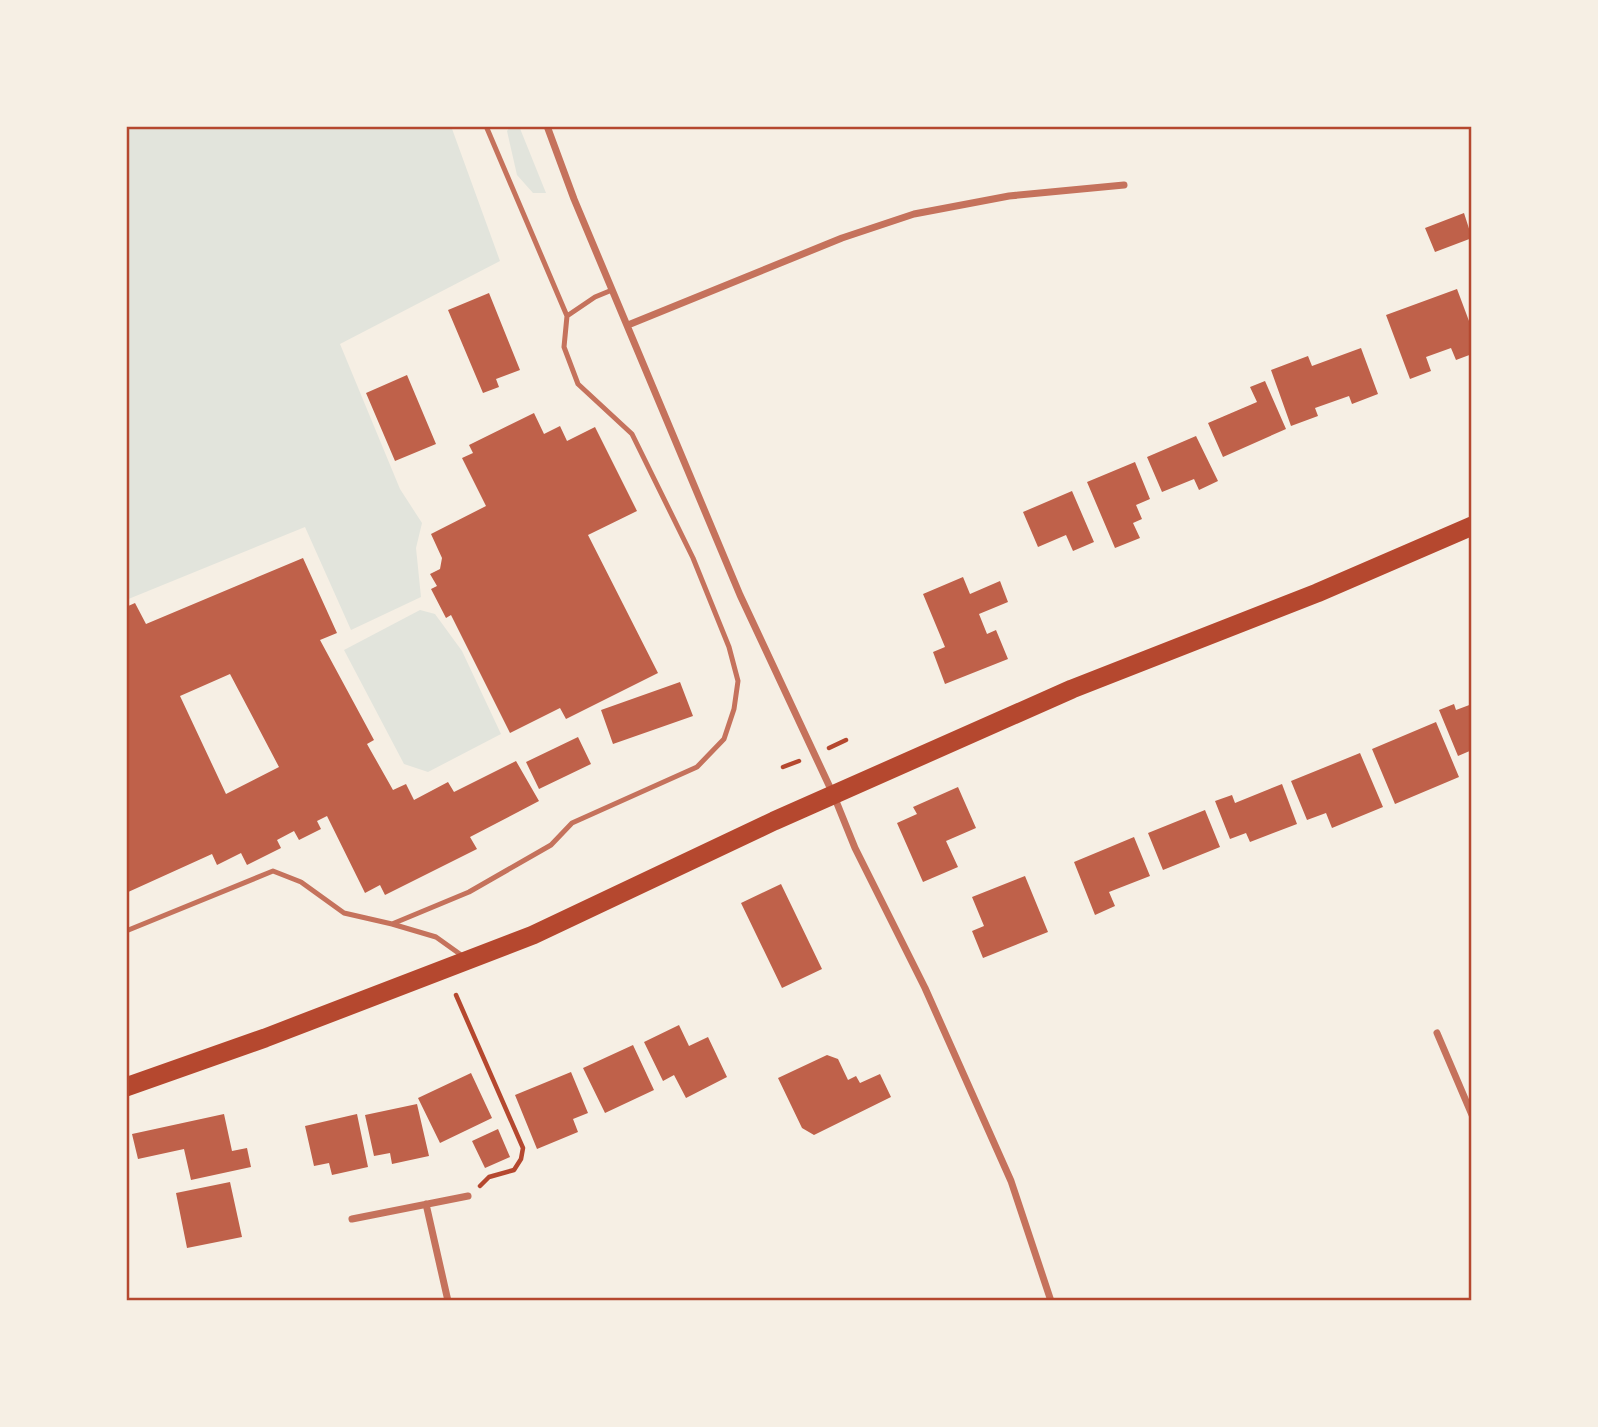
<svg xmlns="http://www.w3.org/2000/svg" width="1598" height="1427" font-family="'Nunito Sans',sans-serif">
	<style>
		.green { fill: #e2e4dc }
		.building { fill: #bf614a; fill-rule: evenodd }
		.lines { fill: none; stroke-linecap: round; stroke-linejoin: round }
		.path { stroke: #b5482f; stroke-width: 4.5 }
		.service { stroke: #c5725c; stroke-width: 5 }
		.minor { stroke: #c5725c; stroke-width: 7 }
		.trunk { stroke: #b5482f; stroke-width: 19 }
		.neatline { fill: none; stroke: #b5482f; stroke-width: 2.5 }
	</style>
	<rect width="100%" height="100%" fill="#f6efe4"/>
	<!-- green -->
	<path class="green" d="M126,126H451L500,261L340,344L400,489L422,523L416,548L421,597L351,630L305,527L126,600Z
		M511,126H519L546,193H533L517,175L507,131Z
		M420,610L435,614L462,651L501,734L428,772L404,764L344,650Z"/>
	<!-- building -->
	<path class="building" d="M1464,213L1472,238L1435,252L1425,228Z
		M1457,289L1472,329V354L1456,360L1451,348L1426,357L1431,371L1410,379L1386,315Z
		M489,293L520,370L496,379L499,387L483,393L448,310Z
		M1361,348L1378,394L1352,404L1349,396L1315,408L1318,416L1291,426L1271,370L1308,356L1312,366Z
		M407,375L436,444L395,461L366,393Z
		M1265,381L1286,429L1223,457L1208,423L1257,402L1250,387Z
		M534,413L544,434L560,426L567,441L595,427L637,511L588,535L658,673L566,719L560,708L510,733L451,615L446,618L431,589L437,586L430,574L440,569L442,558L431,534L486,506L462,458L473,453L469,445Z
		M1196,436L1218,481L1199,490L1194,479L1162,492L1147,457Z
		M1135,462L1150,499L1136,505L1142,519L1133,523L1140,538L1115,548L1087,482Z
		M1072,491L1094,542L1073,551L1066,535L1038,547L1023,512Z
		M303,558L337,633L320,640L374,740L367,744L393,790L406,784L414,800L448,782L454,792L516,761L539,801L470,837L477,849L385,895L380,885L365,893L327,816L317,821L321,829L299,840L294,831L277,840L281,848L247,865L241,853L217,865L212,854L126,893V607L135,603L146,624ZM230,674L279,767L226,794L180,696Z
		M963,577L970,594L1000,581L1008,602L979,614L987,634L996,630L1008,659L945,684L933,652L945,647L923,594Z
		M680,682L693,716L613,744L601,710Z
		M1454,704L1456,710L1472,704V750L1458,756L1439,710Z
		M1436,722L1459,777L1395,804L1372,749Z
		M578,737L591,764L539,789L526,762Z
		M1360,753L1383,807L1332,828L1326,813L1307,820L1291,781Z
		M1282,784L1297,824L1250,842L1246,833L1230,839L1215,801L1232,795L1235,803Z
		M958,787L976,828L946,841L958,867L923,882L897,823L917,814L913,807Z
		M1205,810L1220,847L1163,870L1148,833Z
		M1134,837L1150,876L1109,892L1115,906L1095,915L1074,862Z
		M1025,876L1048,932L983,958L972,931L984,926L972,897Z
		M781,884L822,969L782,988L741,903Z
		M679,1025L689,1046L708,1037L727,1077L686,1098L674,1075L663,1081L644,1042Z
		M633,1045L654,1090L605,1113L583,1068Z
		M827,1055L838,1059L848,1080L856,1076L860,1083L880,1074L891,1097L814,1135L802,1128L778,1078Z
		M571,1072L588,1113L573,1119L578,1132L537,1149L515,1095Z
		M471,1073L492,1118L440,1143L418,1098Z
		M417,1104L429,1156L392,1164L390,1153L374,1156L365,1115Z
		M224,1114L232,1151L247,1148L251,1167L191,1180L184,1149L138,1159L132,1134Z
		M357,1114L368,1167L332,1175L329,1163L314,1166L305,1126Z
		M498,1129L510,1157L485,1168L472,1141Z
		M230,1182L242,1237L187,1248L176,1193Z"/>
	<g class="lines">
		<!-- path -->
		<path class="path" d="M829,748L846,740
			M783,767L799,761
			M456,995L523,1148L521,1159L514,1170L489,1177L480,1186"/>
		<!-- service -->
		<path class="service" d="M486,126L567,316
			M392,924L469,892L551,845L572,823L697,767L724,739L734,709L738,681L729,647L693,558L632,434L578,384L564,347L567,316L595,297L612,290
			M126,931L273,871L301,882L344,913L392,924L436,937L464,957"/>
		<!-- minor -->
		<path class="minor" d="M547,126L574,199L740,595L834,796L855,848L925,988L1011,1181L1051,1301
			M628,325L842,238L914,214L1009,196L1124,185
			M1437,1033L1472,1115
			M426,1204L448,1301
			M352,1219L468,1196"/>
		<!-- trunk -->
		<path class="trunk" d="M126,1087L265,1038L533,935L774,821L1072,689L1317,593L1472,526"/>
	</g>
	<!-- border -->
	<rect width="1598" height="1427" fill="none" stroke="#f6efe4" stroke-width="256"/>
	<rect x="128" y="128" width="1342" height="1171" class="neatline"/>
</svg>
